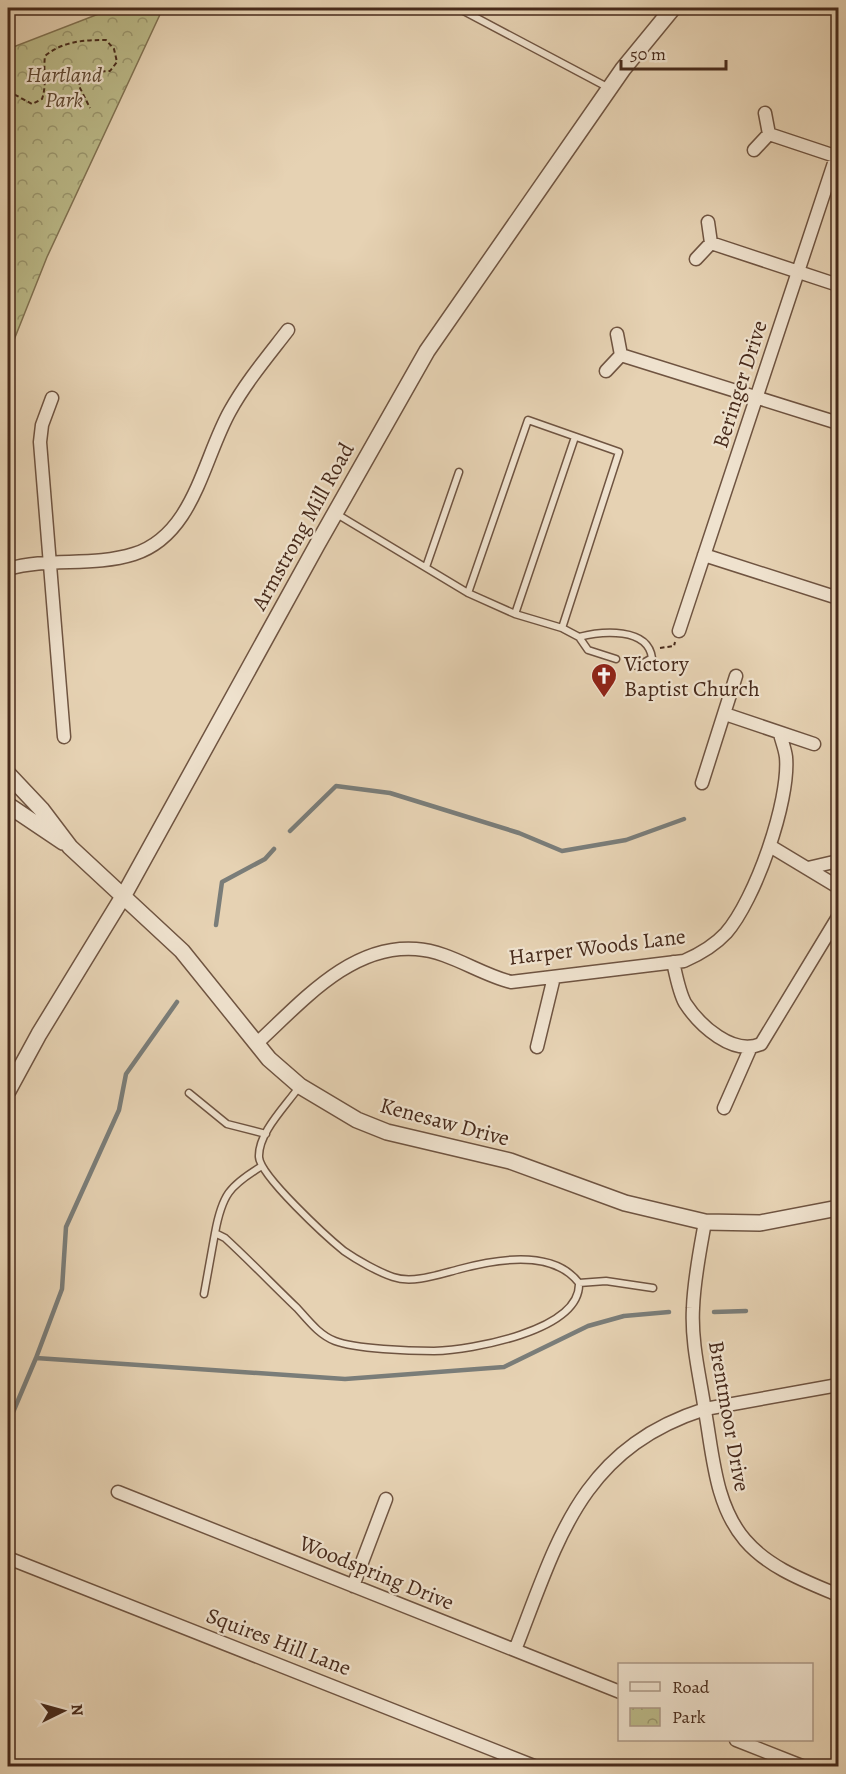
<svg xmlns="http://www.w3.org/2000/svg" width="846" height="1774" font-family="Alegreya,serif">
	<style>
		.park { fill: url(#park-crowns); stroke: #817252; stroke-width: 1.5 }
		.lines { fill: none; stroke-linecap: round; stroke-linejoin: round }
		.stream { stroke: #7a7d79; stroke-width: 4.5 }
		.service-casing { stroke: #6f5441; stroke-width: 9 }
		.minor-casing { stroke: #6f5441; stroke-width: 15 }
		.tertiary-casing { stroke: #6f5441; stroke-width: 18 }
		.path { stroke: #472a1b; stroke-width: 2; stroke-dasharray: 4.5 3; stroke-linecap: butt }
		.service { stroke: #efe2ce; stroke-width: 6 }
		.minor { stroke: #efe2ce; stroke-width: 12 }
		.tertiary { stroke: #efe2ce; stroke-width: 15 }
		.labels { text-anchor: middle; stroke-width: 4.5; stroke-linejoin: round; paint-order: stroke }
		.park-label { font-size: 22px; font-style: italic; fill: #5e4731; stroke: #efe2ce }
		.street-label { font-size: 22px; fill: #472a1b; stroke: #efe2ce }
		.poi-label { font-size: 22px; fill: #472a1b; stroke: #efe2ce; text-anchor: start }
	</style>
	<defs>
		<pattern id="park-crowns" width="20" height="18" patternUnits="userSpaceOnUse" patternTransform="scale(1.5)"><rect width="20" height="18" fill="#bbba89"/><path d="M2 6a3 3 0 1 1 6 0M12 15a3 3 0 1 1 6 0" fill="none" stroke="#9a976f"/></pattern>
	</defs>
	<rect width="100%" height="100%" fill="#e6d2b3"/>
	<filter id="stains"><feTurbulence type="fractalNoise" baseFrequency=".00333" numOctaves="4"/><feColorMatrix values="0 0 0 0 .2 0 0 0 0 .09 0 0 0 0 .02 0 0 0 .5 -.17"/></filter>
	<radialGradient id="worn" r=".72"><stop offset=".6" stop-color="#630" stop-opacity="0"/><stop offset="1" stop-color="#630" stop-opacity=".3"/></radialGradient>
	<!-- park -->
	<path class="park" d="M114,8H163L47,257L8,355V49Z"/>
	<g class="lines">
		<!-- stream -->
		<path class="stream" d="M290,831L336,786L390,793L519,833L562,851L626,840L684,819
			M216,925L222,882L265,859L274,849
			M714,1312L746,1311
			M36,1358L62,1289L66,1227L119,1110L126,1074L177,1002
			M8,1424L36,1358L345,1379L504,1367L588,1326L624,1316L669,1312"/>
		<defs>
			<path id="service" d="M458,8L609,88
				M335,513L468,593L515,614L562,628L579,637L588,650L616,659
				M426,567L459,472
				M468,593L528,420L619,452L562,628
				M515,614L575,437
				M579,637C602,631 648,627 652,658L638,666L633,665
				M299,1087C285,1107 258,1133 259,1157C260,1176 328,1238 344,1251C357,1260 378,1272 393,1277C413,1284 440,1274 460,1269C497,1259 553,1249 579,1283
				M189,1093L227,1124L266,1134
				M215,1233C222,1195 229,1186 262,1166
				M204,1294L215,1233L225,1238C250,1261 273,1285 297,1308C308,1320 319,1335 335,1341C356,1349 410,1351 434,1351C471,1350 581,1331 579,1283L606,1281L653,1288"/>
			<path id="minor" d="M769,134L838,157
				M754,150L769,134L765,113
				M711,243L838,285
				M696,259L711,243L708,222
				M621,355L838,423
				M606,371L621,355L617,334
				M52,398L42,425L40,442L64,737
				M704,555L838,598
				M8,569C48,557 93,567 134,554C194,535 203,459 230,411C246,382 268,356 288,330
				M679,631L838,151
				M725,714L814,744
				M702,783L736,676
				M770,846L838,887
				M808,868L838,861
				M673,962C676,975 679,992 685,1003C700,1026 733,1056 761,1044L838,917
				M256,1044C301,1003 350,944 416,949C449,951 479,974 511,982L684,961C700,954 714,946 726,933C755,900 790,801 786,757C785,749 782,742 780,734
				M537,1047L554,977
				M724,1108L750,1049
				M705,1222C700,1250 694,1279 693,1308C691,1343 700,1377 705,1411C713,1455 715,1505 745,1540C769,1568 805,1581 838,1595
				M118,1492L620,1692
				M8,1558L534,1766
				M353,1586L386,1499
				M515,1650C558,1540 580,1449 705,1409L838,1385
				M736,1740L802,1766"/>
			<path id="tertiary" d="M8,774L42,810L70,847L182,951L269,1059L300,1086L357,1120L387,1132L510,1161L625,1203L705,1222L760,1223L838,1208
				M8,805L63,842
				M8,1091L39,1034L124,895L317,545L427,351L623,69L673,8"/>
		</defs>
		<!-- service casing -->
		<use href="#service" class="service-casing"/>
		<!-- minor casing -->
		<use href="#minor" class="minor-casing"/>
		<!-- tertiary casing -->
		<use href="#tertiary" class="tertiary-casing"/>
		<!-- path -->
		<path class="path" d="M8,91L32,104L42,99C47,85 43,71 45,56C63,41 84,40 106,40L114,49L117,62L110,71L87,72L81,76L79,86L90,108
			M660,648L674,646L675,642"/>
		<!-- service -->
		<use href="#service" class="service"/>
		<!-- minor -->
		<use href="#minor" class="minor"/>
		<!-- tertiary -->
		<use href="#tertiary" class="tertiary"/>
	</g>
	<!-- icons -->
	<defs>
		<symbol id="church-pin" viewBox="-11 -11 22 30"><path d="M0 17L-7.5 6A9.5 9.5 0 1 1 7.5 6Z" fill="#8f2418" stroke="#efe2ce"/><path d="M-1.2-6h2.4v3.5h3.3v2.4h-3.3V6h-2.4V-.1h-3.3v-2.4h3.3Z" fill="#fff"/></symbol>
	</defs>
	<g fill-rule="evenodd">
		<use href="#church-pin" x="589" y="661" width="30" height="40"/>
	</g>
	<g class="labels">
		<!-- park labels -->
		<g class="park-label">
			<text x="64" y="82">Hartland<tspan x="64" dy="25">Park</tspan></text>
		</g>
		<!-- street labels -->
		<g class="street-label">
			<text transform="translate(739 384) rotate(-72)" y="8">Beringer Drive</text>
			<text transform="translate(302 526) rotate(-61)" y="8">Armstrong Mill Road</text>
			<text transform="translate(597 946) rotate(-7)" y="8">Harper Woods Lane</text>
			<text transform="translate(445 1121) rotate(15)" y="8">Kenesaw Drive</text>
			<text transform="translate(730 1416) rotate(80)" y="8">Brentmoor Drive</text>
			<text transform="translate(377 1572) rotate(22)" y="8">Woodspring Drive</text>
			<text transform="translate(279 1641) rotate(21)" y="8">Squires Hill Lane</text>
		</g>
		<!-- poi labels -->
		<g class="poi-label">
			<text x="624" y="671">Victory<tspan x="624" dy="25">Baptist Church</tspan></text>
		</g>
	</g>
	<!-- margin -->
	<rect width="846" height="1774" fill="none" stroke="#e6d2b3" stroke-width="30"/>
	<rect x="9" y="9" width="828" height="1756" fill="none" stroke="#472a1b" stroke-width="3"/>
	<rect x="15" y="15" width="816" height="1744" fill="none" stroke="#472a1b" stroke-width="1.5"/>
	<!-- legend -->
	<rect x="618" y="1663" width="195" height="78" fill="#efe2ce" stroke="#ac9886" stroke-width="1.5"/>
	<rect x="630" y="1682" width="30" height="9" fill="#efe2ce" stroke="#ac9886" stroke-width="1.5"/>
	<text x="672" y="1693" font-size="18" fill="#472a1b">Road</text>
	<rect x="630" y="1708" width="30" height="18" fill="url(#park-crowns)" stroke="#ac9886" stroke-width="1.5"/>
	<text x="672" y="1723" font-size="18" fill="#472a1b">Park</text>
	<!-- north arrow -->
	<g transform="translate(63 1711) rotate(85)" stroke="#efe2ce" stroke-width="4.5" paint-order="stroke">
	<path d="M0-4.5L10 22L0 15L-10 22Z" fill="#472a1b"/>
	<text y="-9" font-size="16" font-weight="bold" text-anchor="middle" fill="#472a1b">N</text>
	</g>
	<!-- scale -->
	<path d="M621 60v9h105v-9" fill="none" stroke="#472a1b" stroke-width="3"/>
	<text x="630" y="60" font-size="18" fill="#472a1b" stroke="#efe2ce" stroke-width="4.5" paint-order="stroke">50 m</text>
	<rect width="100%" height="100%" filter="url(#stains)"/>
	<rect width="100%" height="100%" fill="url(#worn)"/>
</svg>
